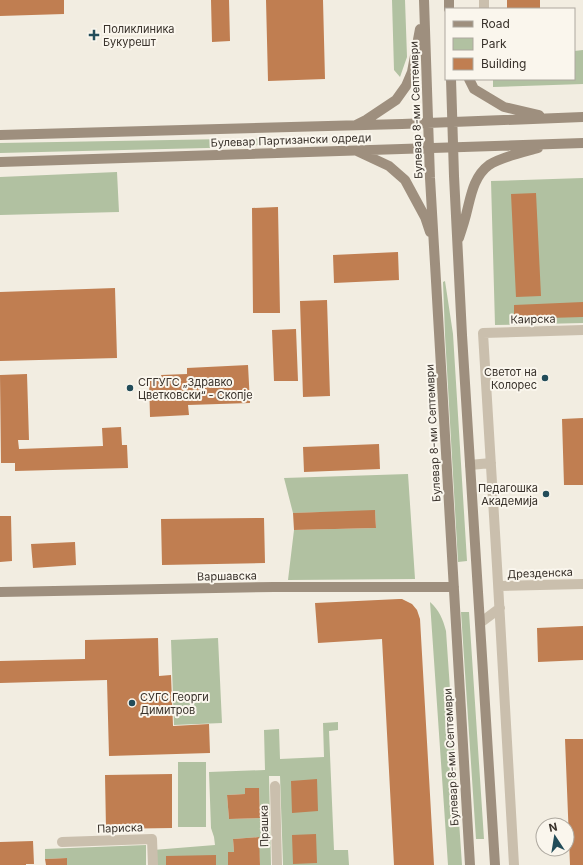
<svg xmlns="http://www.w3.org/2000/svg" width="583" height="865" font-family="Inter,sans-serif">
	<style>
		.green { fill: #b1c1a1; fill-rule: evenodd }
		.building { fill: #c07e51 }
		.lines { fill: none; stroke-linecap: round; stroke-linejoin: round }
		.street { stroke: #cabfad; stroke-width: 10 }
		.secondary { stroke: #9e8f7e; stroke-width: 10 }
		.poi-dot { fill: #224c59; stroke: #faf6ed; stroke-width: 1.5 }
		.labels { text-anchor: middle; stroke-width: 4; stroke-linejoin: round; paint-order: stroke }
		.poi-label { font-size: 11px; fill: #39322b; stroke: #faf6ed; text-anchor: start }
		.street-label { font-size: 11px; fill: #39322b; stroke: #faf6ed }
	</style>
	<rect width="100%" height="100%" fill="#f2ede1"/>
	<!-- green -->
	<path class="green" d="M392,0H405L407,57L400,77L394,70Z
		M583,50V84L493,87V79H574V51Z
		M292,138L248,147L0,153V143Z
		M117,172L119,212L0,215V177Z
		M583,178V323L495,325L491,181Z
		M445,281L453,334L467,561L458,562L445,335L443,282Z
		M408,474L415,579L288,580L294,530L376,528L375,511L293,513L284,478Z
		M430,602C439,610 443,619 446,631L462,865H448Z
		M461,612H469L484,839H476Z
		M218,638L222,723L174,725L171,640Z
		M338,722V730L329,731L334,850H348L349,865H283L280,776H269L271,865H260L258,837L233,839L234,852H228V865H154L153,850L215,845L214,837L211,828L209,772L265,770L264,730L279,729L280,759L324,757L323,723ZM245,788H259L260,818L229,819L227,795L245,794Z
		M178,762H206V827H178Z
		M146,845V865H67V858L45,859V849Z"/>
	<!-- building -->
	<path class="building" d="M0,0H64V14L0,16Z
		M211,0H229L230,41L212,42Z
		M266,0H323L325,79L268,81Z
		M507,0H540V9H507Z
		M536,193L541,296L516,297L511,194Z
		M278,207L280,313H253L252,208Z
		M398,252L399,280L334,283L333,255Z
		M115,288L117,358L0,361V292Z
		M327,300L330,396L303,397L300,301Z
		M583,302V317L514,319V305Z
		M296,329L298,381H274L272,330Z
		M248,365L250,403L188,405L189,415L150,417L149,379L162,378L161,375L187,374V368Z
		M27,374L29,440H18L19,449L103,446L102,428L121,427L122,445H127L128,468L15,471V463H1L0,375Z
		M583,418V485H564L562,419Z
		M379,444L380,469L304,472L303,447Z
		M375,510L376,528L294,530L293,513Z
		M0,516H11L12,561L0,562Z
		M264,518L265,563L162,565L161,519Z
		M75,542L76,565L33,568L31,544Z
		M399,599H402L412,604L417,610L420,619L434,865H394L382,639L318,643L315,603Z
		M583,626V660L538,662L537,628Z
		M158,638L159,676L171,675L173,726L209,724L210,753L109,756L107,680L0,683V661L85,659V640Z
		M565,739H583V865H570Z
		M172,774V828L106,829L105,775Z
		M317,779L318,811L292,813L291,781Z
		M245,788H259L260,818L229,819L227,795L245,794Z
		M316,834L317,863L293,864L292,835Z
		M259,837L260,865H228V852H234L233,839Z
		M33,841L34,864H26V865H0V842Z
		M216,855V865H166V856Z
		M67,858V865H46L45,859Z"/>
	<g class="lines">
		<!-- street -->
		<path class="street" d="M484,0V9
			M470,465L491,463
			M499,586L583,584
			M480,623L500,608
			M275,786L277,865
			M62,842L152,839L153,865
			M514,865L497,566L483,333L583,330"/>
		<!-- secondary -->
		<path class="secondary" d="M424,0L430,178L470,865
			M449,0V9
			M451,79L454,176L462,335L495,865
			M469,79L474,89L504,107L539,115
			M356,125L366,120L396,100L406,86L412,72L420,29
			M0,135L402,124L583,117
			M357,151L389,166L405,180L425,217L430,232
			M0,162L583,143
			M459,238C462,229 465,220 467,211C471,195 474,176 489,165C501,157 524,152 538,148
			M0,592L274,587H454"/>
	</g>
	<!-- markers -->
	<g class="poi-dot">
		<path d="M92 29h4v4h4v4h-4v4h-4v-4h-4v-4h4z"/>
		<circle cx="545" cy="378" r="4"/>
		<circle cx="130" cy="388" r="4"/>
		<circle cx="546" cy="494" r="4"/>
		<circle cx="132" cy="703" r="4"/>
	</g>
	<g class="labels">
		<!-- poi labels -->
		<g class="poi-label">
			<text x="103" y="33">Поликлиника<tspan x="103" dy="13">Букурешт</tspan></text>
			<text x="537" y="376" text-anchor="end">Светот на<tspan x="537" dy="13">Колорес</tspan></text>
			<text x="138" y="386">СГГУГС „Здравко<tspan x="138" dy="13">Цветковски“ - Скопје</tspan></text>
			<text x="538" y="492" text-anchor="end">Педагошка<tspan x="538" dy="13">Академија</tspan></text>
			<text x="140" y="701">СУГС Георги<tspan x="140" dy="13">Димитров</tspan></text>
		</g>
		<!-- street labels -->
		<g class="street-label">
			<text transform="translate(416 110) rotate(-92)" y="4">Булевар 8-ми Септември</text>
			<text transform="translate(291 140) rotate(-2)" y="4">Булевар Партизански одреди</text>
			<text transform="translate(533 319) rotate(-1)" y="4">Каирска</text>
			<text transform="translate(433 433) rotate(-93)" y="4">Булевар 8-ми Септември</text>
			<text transform="translate(540 573) rotate(-2)" y="4">Дрезденска</text>
			<text transform="translate(227 576) rotate(-1)" y="4">Варшавска</text>
			<text transform="translate(451 757) rotate(-93)" y="4">Булевар 8-ми Септември</text>
			<text transform="translate(264 826) rotate(-91)" y="4">Прашка</text>
			<text transform="translate(120 828) rotate(-2)" y="4">Париска</text>
		</g>
	</g>
	<!-- legend -->
	<rect x="445" y="8" width="130" height="72" fill="#faf6ed" stroke="#ada89f"/>
	<rect x="453" y="21" width="20" height="6" fill="#9e8f7e" stroke="#ada89f"/>
	<text x="481" y="28" font-size="12" fill="#39322b">Road</text>
	<rect x="453" y="38" width="20" height="12" fill="#b1c1a1" stroke="#ada89f"/>
	<text x="481" y="48" font-size="12" fill="#39322b">Park</text>
	<rect x="453" y="58" width="20" height="12" fill="#c07e51" stroke="#ada89f"/>
	<text x="481" y="68" font-size="12" fill="#39322b">Building</text>
	<!-- north arrow -->
	<g transform="translate(555 837) rotate(348)"><circle r="19" fill="#faf6ed" stroke="#ada89f"/>
	<path d="M0-3L7 15L0 10L-7 15Z" fill="#224c59"/>
	<text y="-6" font-size="11" font-weight="bold" text-anchor="middle" fill="#39322b">N</text>
	</g>
</svg>
